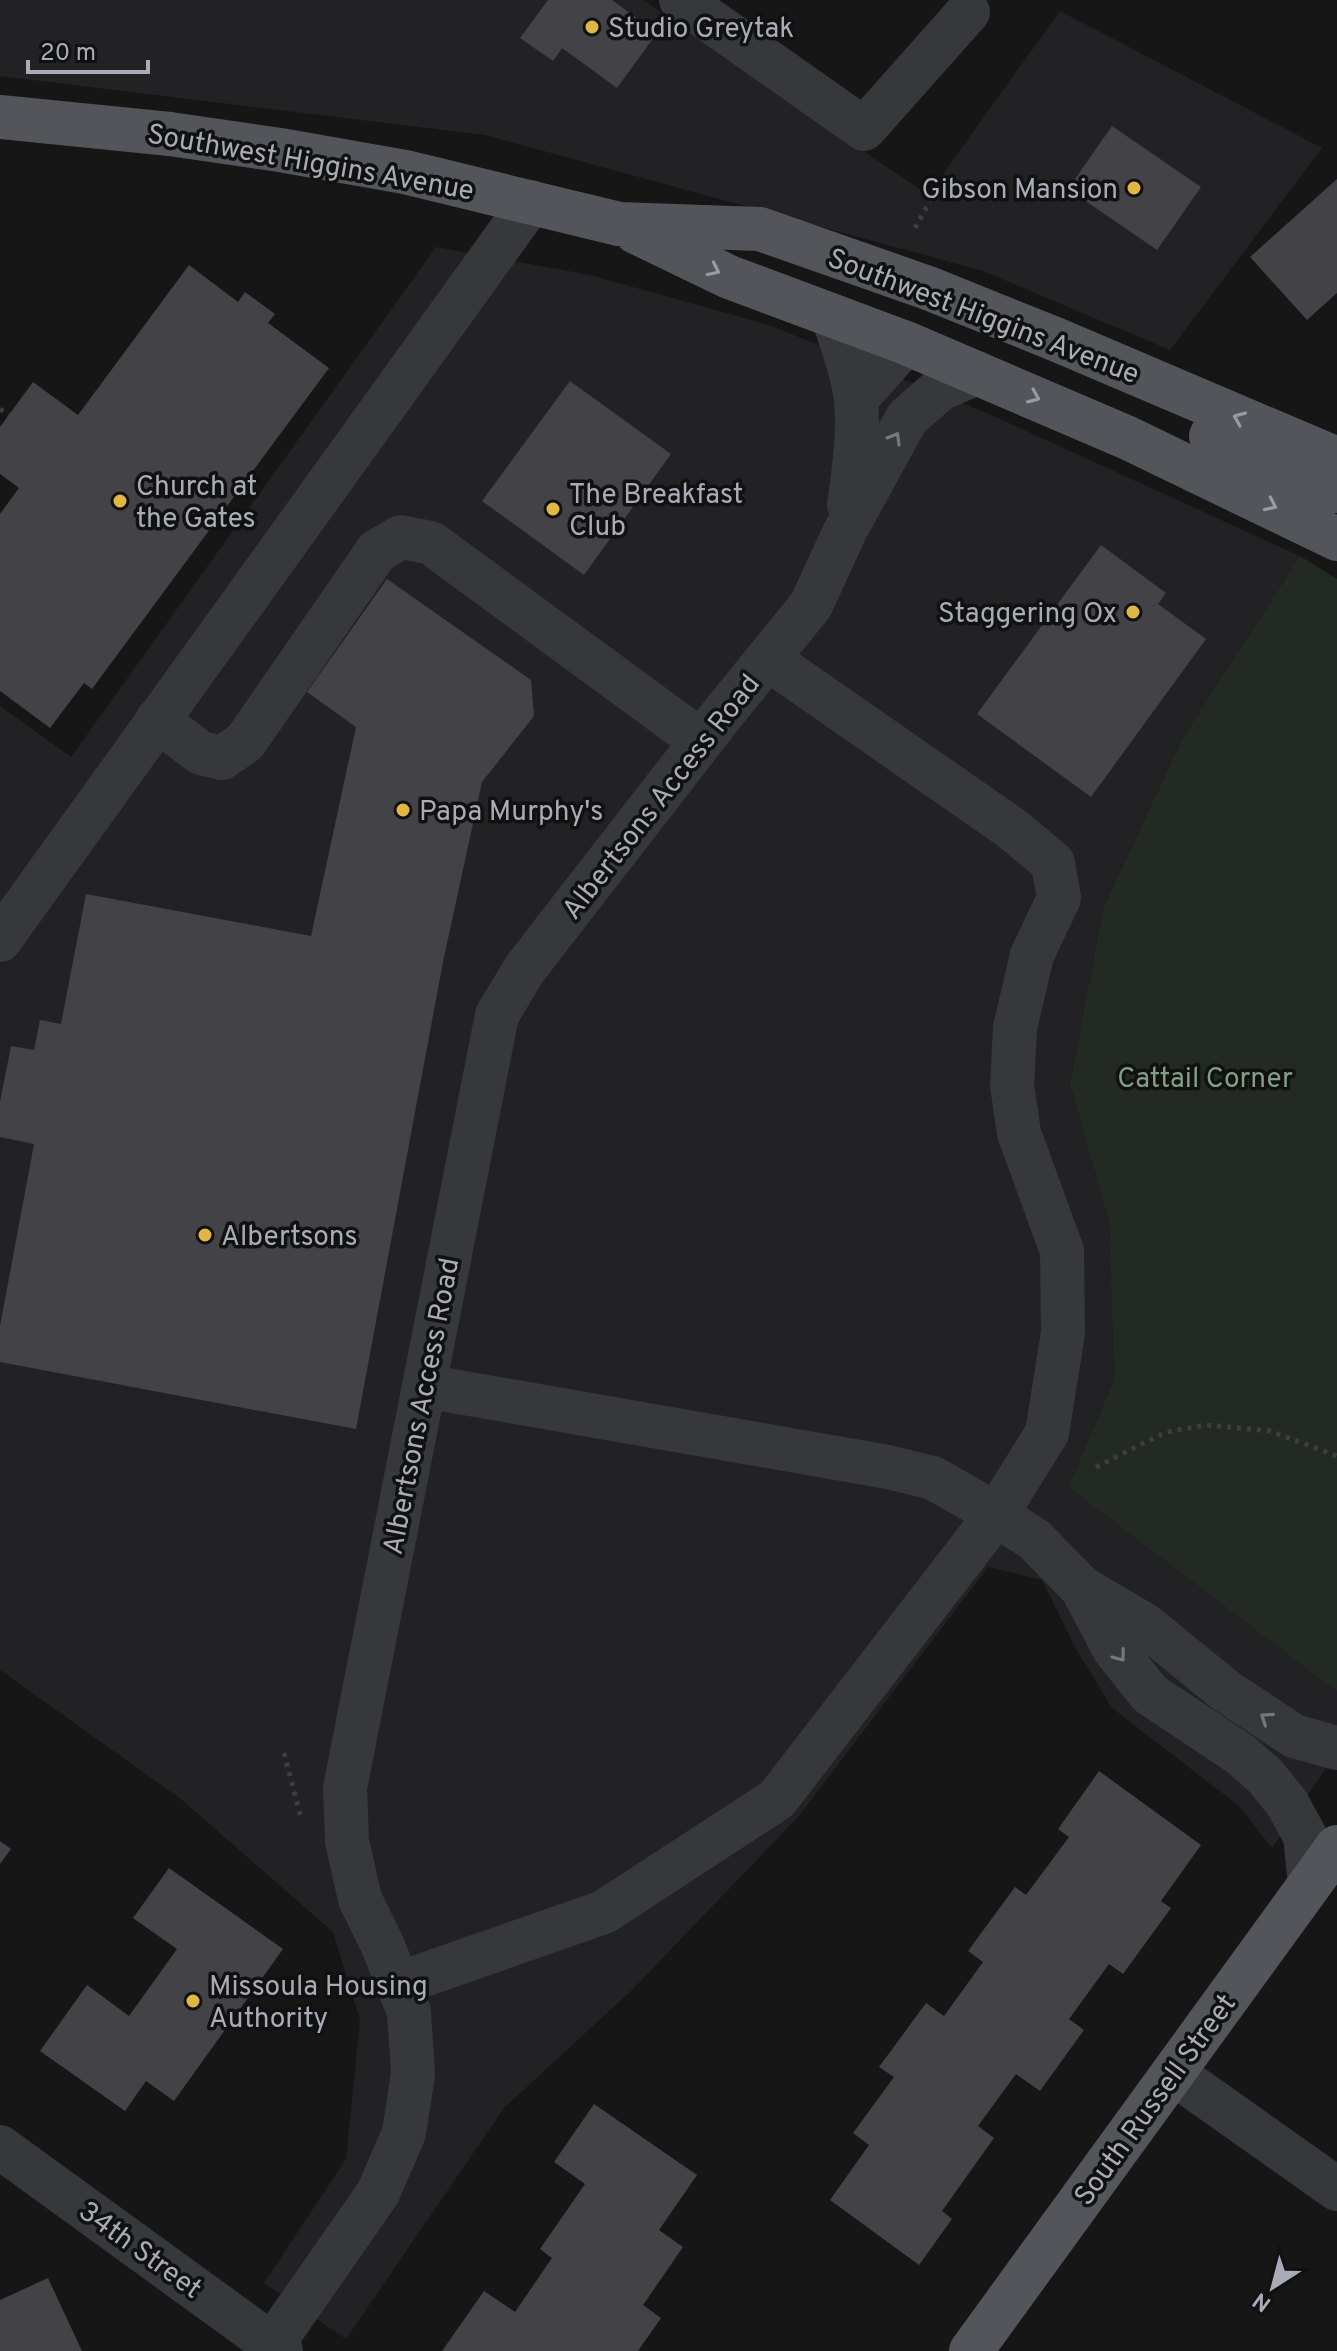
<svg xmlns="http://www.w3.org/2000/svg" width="1337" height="2351" font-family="Overpass,sans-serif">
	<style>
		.built { fill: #222224 }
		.green { fill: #222a23 }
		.building { fill: #434347 }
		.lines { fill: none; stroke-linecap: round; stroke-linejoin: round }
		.path { stroke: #3d3e43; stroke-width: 5; stroke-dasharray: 4 6; stroke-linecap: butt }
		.minor { stroke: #37383c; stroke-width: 44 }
		.major { stroke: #53555b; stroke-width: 44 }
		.oneway { stroke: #989ba4 }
		.oneway2 { stroke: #76787f }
		.poi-dot { fill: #e1b744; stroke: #111112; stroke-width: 3 }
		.labels { text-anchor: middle; stroke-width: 7; stroke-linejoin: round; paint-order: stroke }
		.poi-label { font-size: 28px; fill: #a9acb6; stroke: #111112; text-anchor: start }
		.street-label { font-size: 28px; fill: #a9acb6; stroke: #111112 }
		.park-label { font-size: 28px; fill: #829f86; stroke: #111112 }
	</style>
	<rect width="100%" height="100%" fill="#161617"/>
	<!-- built -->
	<path class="built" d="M0,0H643L928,195L1060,11L1322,148L1170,350L983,271L485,135L0,76Z
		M436,247L590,275L769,325L987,413L1300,556L1183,737L1103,908L1070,1084L1109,1223L1114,1380L1068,1487L1337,1692V1752L1272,1848L1239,1806L1112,1708L1076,1649L1042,1580L988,1567L799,1816L632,1990L504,2108L346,2339L264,2283L346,2159L360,2020L333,1932L182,1800L0,1670V706L71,757Z"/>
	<!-- green -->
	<path class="green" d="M1300,556L1337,579V1692L1068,1487L1114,1380L1109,1223L1070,1084L1103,908L1183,737Z"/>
	<!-- building -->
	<path class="building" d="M548,0H612L657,33L617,88L562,48L553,61L520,38Z
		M1112,126L1201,187L1157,250L1068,189Z
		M1337,179V293L1307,320L1250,257Z
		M189,265L238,302L245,292L275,314L268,323L329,368L92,689L84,683L50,728L0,691V514L19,488L0,474V427L33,382L78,415Z
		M570,381L671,454L584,575L482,501Z
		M1101,545L1166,593L1158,604L1206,639L1091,797L977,714Z
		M387,579L531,680L534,716L482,782L443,962L356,1429L0,1362V1326L34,1144L0,1137V1102L11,1046L34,1050L40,1020L61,1024L86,894L311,936L356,727L307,692Z
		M1099,1771L1201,1845L1161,1901L1171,1908L1123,1974L1109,1964L1069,2019L1084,2030L1040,2091L1016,2074L978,2126L994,2138L942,2211L952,2219L919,2265L830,2200L869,2145L853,2133L894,2077L879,2067L926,2003L944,2016L983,1962L968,1951L1015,1887L1026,1895L1069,1837L1058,1829Z
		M0,1841L11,1849L0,1864Z
		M169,1868L283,1949L174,2101L146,2081L125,2111L40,2051L87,1985L129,2016L177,1949L133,1918Z
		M594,2104L697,2175L659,2230L683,2247L643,2305L661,2318L638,2351H442L484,2291L515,2312L552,2258L540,2249L585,2184L554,2162Z
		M48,2278L82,2351H0V2300Z"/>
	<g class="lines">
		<!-- path -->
		<path class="path" d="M915,228L937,188
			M0,409L9,415
			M1096,1467L1166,1432L1207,1425L1270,1431L1337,1456
			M284,1753L301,1818"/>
		<!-- minor -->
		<path class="minor" d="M681,0L864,129L968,12
			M833,316C841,343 853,371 856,400C859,434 854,471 849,505
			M856,399L906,343
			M157,720L201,753L222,758L245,742L377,551L401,537L431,543L701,741
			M0,940L531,202
			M424,1386L888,1467L933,1478L984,1507L1034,1539L1082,1588L1145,1625L1226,1691L1294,1736L1337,1748
			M1082,1588L1114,1649L1150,1694L1240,1754L1265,1776L1287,1803L1305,1836L1310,1884
			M398,1984L604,1912L777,1799L996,1515L1047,1433L1063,1333L1062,1251L1019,1133L1012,1085L1015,1028L1032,955L1059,898L1053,863L1011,828L768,659
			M1173,2073L1337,2189
			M0,2147L281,2351
			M272,2345L378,2193L404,2133L413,2074L409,2012L383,1946L360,1899L347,1841L345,1788L497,1015L524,970L551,935L724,712L811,605L845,531L907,418L940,389L977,373"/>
		<!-- major -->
		<path class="major" d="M0,117L170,134L280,150L405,172L619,224L760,229L928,288L1055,339L1337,459
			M636,232L729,277L906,343L1128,438L1337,539
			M1211,436L1288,473L1337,491
			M971,2351L1337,1847"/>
	</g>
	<!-- one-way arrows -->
	<defs><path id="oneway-chevron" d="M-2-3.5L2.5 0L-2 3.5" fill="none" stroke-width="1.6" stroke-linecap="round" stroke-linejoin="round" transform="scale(2)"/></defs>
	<g class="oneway">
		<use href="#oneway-chevron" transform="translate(714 270) rotate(26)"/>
		<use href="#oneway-chevron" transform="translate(1034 397) rotate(23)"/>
		<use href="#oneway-chevron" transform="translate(1239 418) rotate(-157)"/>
		<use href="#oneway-chevron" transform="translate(1271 505) rotate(25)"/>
	</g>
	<g class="oneway2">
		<use href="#oneway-chevron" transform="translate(895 438) rotate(-60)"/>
		<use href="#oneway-chevron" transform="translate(1120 1656) rotate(53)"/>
		<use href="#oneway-chevron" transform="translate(1266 1718) rotate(-146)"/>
	</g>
	<!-- markers -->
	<g class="poi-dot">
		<circle cx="592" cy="27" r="8"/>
		<circle cx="1134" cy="188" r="8"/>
		<circle cx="120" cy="501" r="8"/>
		<circle cx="553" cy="509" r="8"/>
		<circle cx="1133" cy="612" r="8"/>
		<circle cx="403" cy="810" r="8"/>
		<circle cx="205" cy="1235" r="8"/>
		<circle cx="193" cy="2001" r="8"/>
	</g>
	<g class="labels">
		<!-- poi labels -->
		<g class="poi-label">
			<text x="608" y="37">Studio Greytak</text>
			<text x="1118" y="198" text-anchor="end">Gibson Mansion</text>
			<text x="136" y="495">Church at<tspan x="136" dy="32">the Gates</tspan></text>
			<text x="569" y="503">The Breakfast<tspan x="569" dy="32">Club</tspan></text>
			<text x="1117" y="622" text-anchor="end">Staggering Ox</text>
			<text x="419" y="820">Papa Murphy's</text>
			<text x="221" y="1245">Albertsons</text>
			<text x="209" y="1995">Missoula Housing<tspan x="209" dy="32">Authority</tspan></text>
		</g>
		<!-- street labels -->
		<g class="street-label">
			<text transform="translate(311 161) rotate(10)" y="10">Southwest Higgins Avenue</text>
			<text transform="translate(984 315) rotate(21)" y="10">Southwest Higgins Avenue</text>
			<text transform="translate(660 796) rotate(-52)" y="10">Albertsons Access Road</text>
			<text transform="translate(420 1406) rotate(-79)" y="10">Albertsons Access Road</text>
			<text transform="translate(1154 2099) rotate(-54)" y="10">South Russell Street</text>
			<text transform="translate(141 2249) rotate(36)" y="10">34th Street</text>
		</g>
		<!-- park labels -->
		<g class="park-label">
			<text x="1205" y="1087">Cattail Corner</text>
		</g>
	</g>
	<!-- north arrow -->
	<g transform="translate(1273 2287) rotate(216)" stroke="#111112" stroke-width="6" paint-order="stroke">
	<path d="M0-6L14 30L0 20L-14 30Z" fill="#a9acb6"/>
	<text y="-12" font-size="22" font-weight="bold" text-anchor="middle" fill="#a9acb6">N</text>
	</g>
	<!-- scale -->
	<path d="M28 60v12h120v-12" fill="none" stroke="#a9acb6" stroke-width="4"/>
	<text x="40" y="60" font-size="24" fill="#a9acb6" stroke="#111112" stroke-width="6" paint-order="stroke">20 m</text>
</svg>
